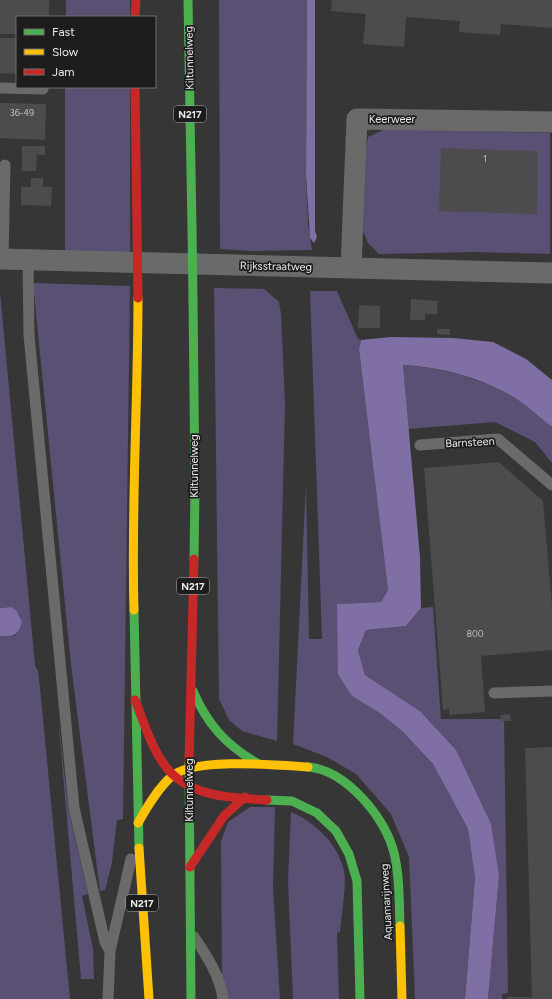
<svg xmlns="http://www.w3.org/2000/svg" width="552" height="999" font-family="Figtree,sans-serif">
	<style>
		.green { fill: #595073 }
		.water { fill: #7f6fa4 }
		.building { fill: #4c4b4d }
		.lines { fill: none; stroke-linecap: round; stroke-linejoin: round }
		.lane { stroke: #6a6a6a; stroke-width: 11 }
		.street { stroke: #6a6a6a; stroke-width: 21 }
		.fast { stroke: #4caf50; stroke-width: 9 }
		.slow { stroke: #ffc107; stroke-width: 9 }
		.jam { stroke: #c62828; stroke-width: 9 }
		.fast-bridge { stroke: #4caf50; stroke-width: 9 }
		.jam-bridge { stroke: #c62828; stroke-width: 9 }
		.labels { text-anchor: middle; stroke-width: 3.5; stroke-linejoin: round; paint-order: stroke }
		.number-label { font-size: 9px; fill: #c2c2c4 }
		.shield { fill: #1d1d1e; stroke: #acacae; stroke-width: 1 }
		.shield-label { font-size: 10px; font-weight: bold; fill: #eae9eb }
		.street-label { font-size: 11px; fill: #eae9eb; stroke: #1d1d1e }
	</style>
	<rect width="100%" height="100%" fill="#363637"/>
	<!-- green -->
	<path class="green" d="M66,0H130V17H66Z
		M219,0H307L306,174L308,224L312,250L251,251L220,249Z
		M65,87H130V252L65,253Z
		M385,129L550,133V254L477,252L379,254L368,243L363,231L366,151L368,137Z
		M33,283L130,286L123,819L117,820L112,862L105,890L100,891L71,665Z
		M214,288L264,289L279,302L281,314L285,403L277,741L242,731L229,720L219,699Z
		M310,291H337L358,339L361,340L359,349L388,590L381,602L337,604L352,696L381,714L402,731L433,764L468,829L475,878L465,999H415L409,857L391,814L356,774L327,757L293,744L306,485L309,639H322Z
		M0,292L35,665L38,671L40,688L70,999H0V636H14L18,633L16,610L12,607L0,608Z
		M403,365C443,368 481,378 515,398C528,406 540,418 552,427V463L535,442L495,422L408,429Z
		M433,607L441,719H504L508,993L502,994V999H488L499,876L435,727L420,711L365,675L358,650L366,630L406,626L421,608Z
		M58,716L68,808L88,894L82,896L93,949L94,979H81Z
		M250,807H275L273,888L280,999H227L222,979L221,841L228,822Z
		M291,812C315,822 338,844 344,871C347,882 341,919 340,932L337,933L339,999H293L288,881Z"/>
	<!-- water -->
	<path class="water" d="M307,0H315V231L317,237L314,243L310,238L306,174Z
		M391,337L453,338L493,342L526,359L552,380V427C540,418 528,406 515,398C482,378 442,367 403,365L420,557L421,608L406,626L366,630L358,650L365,675L420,711L456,750L491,824L499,876L488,999H465L475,878L468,829L433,764L402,731L381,714L352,696L338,674L337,604L381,602L388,590L359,349L361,340Z
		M12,607L16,610L22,622C17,637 15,636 0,636V608Z"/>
	<!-- building -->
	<path class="building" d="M0,0H49V17H17V34H0Z
		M332,0H552V28L501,24L500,35L459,32L460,21L406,17L404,47L363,44L366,14L331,11Z
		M0,38H17V74L0,73Z
		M0,103L46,104L45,140L0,138Z
		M22,146H45V155H37L36,171H22Z
		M441,148L538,151L537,214L439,211Z
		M31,178H43V187H52L51,206L21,205V187H31Z
		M411,299L438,301L437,314H425V320H410Z
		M359,305L380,306V328H358Z
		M437,329H450V335L437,334Z
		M499,462L543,501L552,606V650L481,656L485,712L449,715V709L443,710L424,468Z
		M510,714L511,721H501L500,715Z
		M552,747V999H507V997H532L525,748Z"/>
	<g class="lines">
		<!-- lane -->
		<path class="lane" d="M0,88L43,89
			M3,259L5,165
			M28,259L29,335L74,808L105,942L110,951
			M420,445L498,439L552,485
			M494,693L552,691
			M194,937C207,956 220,976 223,999
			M108,999L110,951L131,859"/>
		<!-- street -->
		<path class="street" d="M0,259L552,273
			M351,268L357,119L552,122"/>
		<!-- fast -->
		<path class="fast" d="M188,0L192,227
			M193,299L195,488L194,559
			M134,610L139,848
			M193,691C207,724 226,745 257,763
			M189,763L191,999
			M308,767C346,770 386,818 394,853C400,877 399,902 400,926
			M267,800L292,801L317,813L336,831L349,854L357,881L360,999"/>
		<!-- slow -->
		<path class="slow" d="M134,610C131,506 138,402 138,298
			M138,823C147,807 158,788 172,776C195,757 278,765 308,767
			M139,848L149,999
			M400,926L402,999"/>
		<!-- jam -->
		<path class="jam" d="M135,17L136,0
			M135,87L137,226
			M135,700C144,722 151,748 166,767C189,797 232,798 267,800
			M189,763L194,559
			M190,867L224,816L245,797"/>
		<!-- fast-bridge -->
		<path class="fast-bridge" d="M192,227L193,299"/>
		<!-- jam-bridge -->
		<path class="jam-bridge" d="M137,226L138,298"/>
	</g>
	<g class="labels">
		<!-- number labels -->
		<g class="number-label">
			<text x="22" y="116">36-49</text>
			<text x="485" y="162">1</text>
			<text x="475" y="637">800</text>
		</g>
		<!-- shield labels -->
		<g class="shield">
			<rect x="174" y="106" width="32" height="16" rx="3"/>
			<rect x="177" y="578" width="32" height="16" rx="3"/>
			<rect x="126" y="895" width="32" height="16" rx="3"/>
		</g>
		<g class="shield-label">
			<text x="190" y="118">N217</text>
			<text x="193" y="590">N217</text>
			<text x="142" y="907">N217</text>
		</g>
		<!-- street labels -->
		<g class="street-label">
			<text transform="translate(189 58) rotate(-91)" y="4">Kiltunnelweg</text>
			<text x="392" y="123">Keerweer</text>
			<text transform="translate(276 266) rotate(1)" y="4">Rijksstraatweg</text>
			<text transform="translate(470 442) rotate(-3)" y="4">Barnsteen</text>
			<text transform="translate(194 466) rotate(-90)" y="4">Kiltunnelweg</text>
			<text transform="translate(189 790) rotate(-90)" y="4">Kiltunnelweg</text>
			<text transform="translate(386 902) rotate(-93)" y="4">Aquamarijnweg</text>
		</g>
	</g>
	<!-- legend -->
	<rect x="16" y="16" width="140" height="72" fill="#1d1d1e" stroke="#6f6f70"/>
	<rect x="24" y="29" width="20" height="6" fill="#4caf50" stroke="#6f6f70"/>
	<text x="52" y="36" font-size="12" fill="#eae9eb">Fast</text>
	<rect x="24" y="49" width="20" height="6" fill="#ffc107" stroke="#6f6f70"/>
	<text x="52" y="56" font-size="12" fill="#eae9eb">Slow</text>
	<rect x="24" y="69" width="20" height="6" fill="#c62828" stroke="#6f6f70"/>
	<text x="52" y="76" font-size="12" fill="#eae9eb">Jam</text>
</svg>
